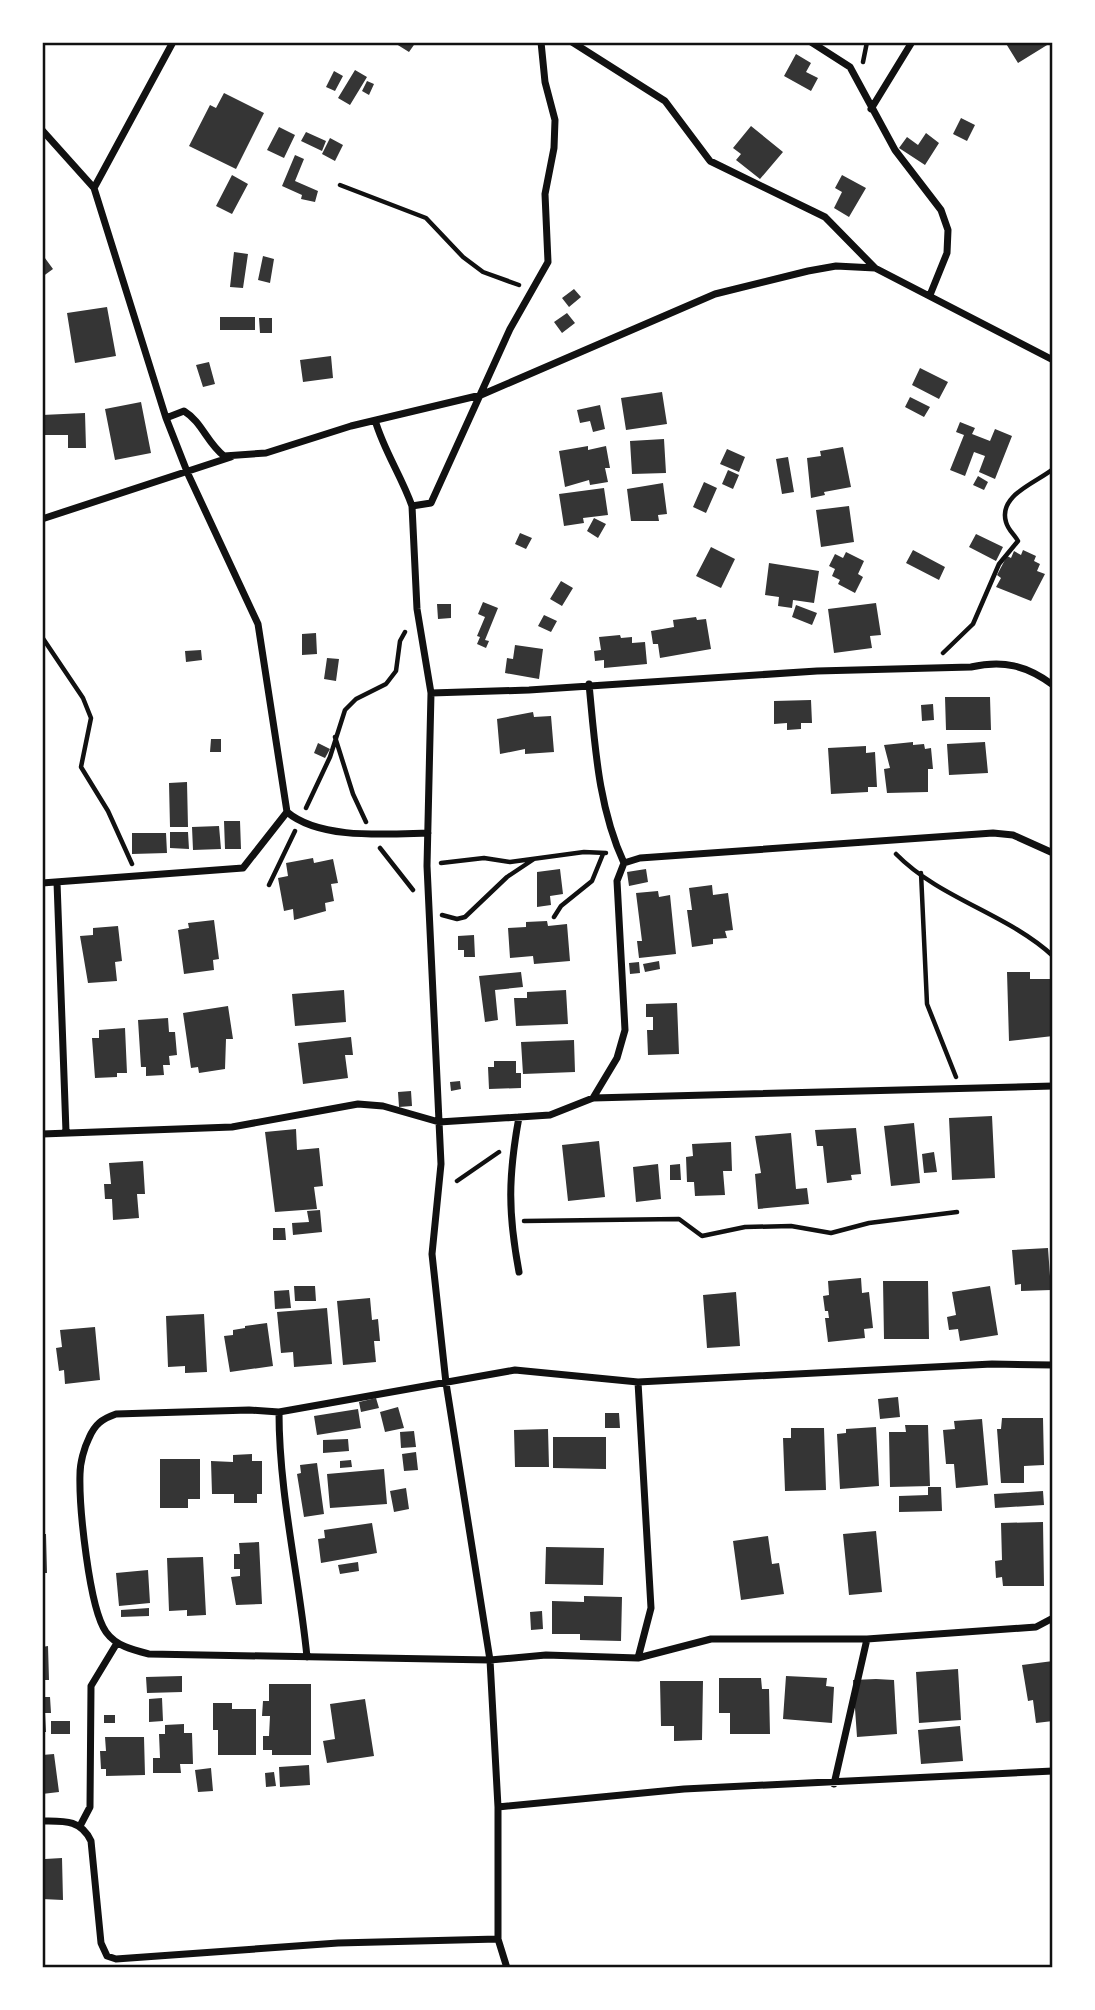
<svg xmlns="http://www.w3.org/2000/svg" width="1095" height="2010" font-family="Poppins,sans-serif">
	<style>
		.building { fill: #353535 }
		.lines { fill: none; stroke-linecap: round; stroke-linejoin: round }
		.path { stroke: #111; stroke-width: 4.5 }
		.minor { stroke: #111; stroke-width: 7 }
		.neatline { fill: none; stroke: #111; stroke-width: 2.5 }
	</style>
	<rect width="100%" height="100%" fill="#fff"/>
	<!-- building -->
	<path class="building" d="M393,42H416L409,52Z
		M1005,42H1052L1018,63Z
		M796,54L811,63L806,72L818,78L811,91L784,76Z
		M355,70L367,77L350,105L338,98Z
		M334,71L343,76L335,91L326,87Z
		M367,81L374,84L369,95L362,91Z
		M224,93L264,113L236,169L189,146L210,105L216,108Z
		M961,118L975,125L967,141L953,134Z
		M751,126L783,152L760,179L736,160L741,154L733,148Z
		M279,127L295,135L284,158L267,150Z
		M306,132L326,141L322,151L301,141Z
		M926,133L939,143L925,165L899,148L907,137L918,145Z
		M330,138L343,145L335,161L322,154Z
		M295,155L304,159L295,181L318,191L315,202L301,199L302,195L282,186Z
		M232,175L248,184L232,214L216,206Z
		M842,175L866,188L849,217L834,208L842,192L835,188Z
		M234,252L248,254L243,288L230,287Z
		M42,254L53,269L42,277Z
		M263,256L274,259L270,283L258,280Z
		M574,289L581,297L569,307L562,298Z
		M107,307L116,356L75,363L67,313Z
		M567,313L575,323L562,333L554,322Z
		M220,317H255V330H220Z
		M259,318H272V333H260Z
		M331,356L333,378L303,382L300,360Z
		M209,362L215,384L203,387L196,365Z
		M920,368L948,382L939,399L912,385Z
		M662,392L667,424L626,430L621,398Z
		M910,397L930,407L924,417L905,407Z
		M141,402L151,453L115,460L105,409Z
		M600,405L605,429L593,432L590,421L580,423L577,410Z
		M85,413L86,448H68V435H43L42,415Z
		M960,422L975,428L972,434L990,441L995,429L1012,436L995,479L979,472L985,456L974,452L965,476L950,470L964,435L956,432Z
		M664,439L666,473L632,474L630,441Z
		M588,446V450L606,446L610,468H605L608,482L590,485L589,480L565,487L559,451Z
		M843,447L851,487L824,492L825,495L811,498L807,458L821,456L820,451Z
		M727,449L745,457L739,472L720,464Z
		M788,457L794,492L782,494L776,459Z
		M728,470L739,475L733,489L722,484Z
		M978,476L988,482L984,490L973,485Z
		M704,482L717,488L706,513L693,507Z
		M663,483L667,514L658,515L659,521H631L627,489Z
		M604,488L608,515L583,518L584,523L564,526L559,494Z
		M849,506L854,542L821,547L816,510Z
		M594,518L606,524L598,538L587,531Z
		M520,533L532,538L526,549L515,544Z
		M976,534L1003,547L996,561L969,547Z
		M711,547L735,559L721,588L696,576Z
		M913,550L945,567L939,580L906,563Z
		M1023,550L1036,556L1034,561L1040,564L1037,571L1045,574L1031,601L996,587L1001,578L997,575L1007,556L1011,558L1014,551L1021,555Z
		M846,552L864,561L858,574L863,577L855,593L838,584L840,580L832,576L835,569L829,566L835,554L843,558Z
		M769,563L819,571L814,603L793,600L792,608L778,606L779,597L765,595Z
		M561,581L573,588L562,606L550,599Z
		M483,602L498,608L485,640L489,641L486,648L477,644L480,637L477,636L485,617L478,614Z
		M876,603L881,635L870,636L872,648L834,653L828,609Z
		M437,604H451V618L438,619Z
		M796,605L817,613L812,625L792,617Z
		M544,615L557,621L551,632L538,626Z
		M696,617L697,620L706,619L711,649L660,658L658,644H653L651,631L674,627L673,620Z
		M316,633L317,654L302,655V634Z
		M620,635L621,638L632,637V643L645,642L647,664L604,668V660L595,661L594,651L601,650L599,637Z
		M515,645L543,649L539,679L505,673L507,658L513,659Z
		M201,650L202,660L186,662L185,651Z
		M327,658L339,659L336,681L324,679Z
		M945,697H990L991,730H946Z
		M811,700L812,723H801V729L787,730V723L774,724V701Z
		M933,704L934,720L922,721L921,705Z
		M533,712L534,717L551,716L554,752L525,754V749L500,754L497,719Z
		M211,739H221V752H210Z
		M913,742V745L924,744L925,749L931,748L933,769H928V792L887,793L884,769L890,768L884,745Z
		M985,742L988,773L949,775L947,744Z
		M318,743L330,749L325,758L314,753Z
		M866,746V753L875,752L877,787H868V792L831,794L828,748Z
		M187,782L188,827H170L169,783Z
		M224,821H240L241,849H225Z
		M219,826L221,849L193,850L192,827Z
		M170,832H188L189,849L170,848Z
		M132,833H166L167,853L132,854Z
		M313,858L314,863L333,859L338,883L331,884L334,901L325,903L326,911L294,920L293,909L284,911L278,878L288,876L286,863Z
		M560,869L563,894L550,896L551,905L537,907V872Z
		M646,869L648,882L629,886L627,872Z
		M712,885L713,895L728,893L733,930L725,931L727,938L713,939V944L692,947L687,910H692L689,888Z
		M658,891L659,897L670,895L676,954L639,958L637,941H642L636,893Z
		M214,920L219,959L213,960L214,970L184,974L178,930L189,928L188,923Z
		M547,921L548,926L567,924L570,961L534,964L533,956L510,958L508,928L526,927V922Z
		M118,926L122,961L115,962L117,981L88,983L80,936L93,935V928Z
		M474,935L475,957H464V950H458V936Z
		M659,961L660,969L645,972L643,964Z
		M639,962L640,973L630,974L629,963Z
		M521,972L523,987L495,990L498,1020L485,1022L479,976Z
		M1007,972H1030V979H1053V1036L1009,1041Z
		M344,990L346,1022L295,1026L292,994Z
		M566,990L568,1024L516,1026L514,998H527V992Z
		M677,1003L679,1054L648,1055L647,1030H653V1017H646V1004Z
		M228,1006L233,1039H226L225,1069L199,1073L198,1067L191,1068L183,1013Z
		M168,1018L169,1032H175L177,1055L169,1056L170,1065H163L164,1075L146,1076V1067H141L138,1020Z
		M125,1028L127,1073H117V1077L95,1078L92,1038H99V1030Z
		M351,1037L353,1055H345L348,1078L303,1084L298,1043Z
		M574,1040L575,1072L523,1074L521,1042Z
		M494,1061H516V1073H521V1088L489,1089L488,1067H494Z
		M460,1081L461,1089L451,1091L450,1082Z
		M411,1091L412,1106L399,1107L398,1092Z
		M992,1116L995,1178L952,1180L949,1118Z
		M914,1123L920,1183L891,1186L884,1126Z
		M856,1128L861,1174L851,1175L852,1180L827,1183L823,1146H817L815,1130Z
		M296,1129L297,1150L319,1148L323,1186L314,1187L317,1209L275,1212L265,1132Z
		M791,1133L796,1189L807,1188L809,1204L758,1209L755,1174L761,1173L755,1136Z
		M599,1141L605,1197L568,1201L562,1145Z
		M731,1142L732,1171H723L725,1195L695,1196L694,1182H687L686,1157L693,1156L692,1144Z
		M934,1152L937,1172L924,1173L922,1154Z
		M143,1161L145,1194H137L139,1218L113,1220L112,1199H105L104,1184H111L109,1163Z
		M658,1164L661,1199L636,1202L633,1167Z
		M680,1164L681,1180H670V1165Z
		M320,1210L322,1232L293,1235L292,1223L309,1222L307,1211Z
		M273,1228H285L286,1240H273Z
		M1048,1248L1051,1290L1021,1291V1284L1015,1285L1012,1250Z
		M861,1278L862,1293L869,1292L873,1328L864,1329L865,1338L828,1342L825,1318H829L828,1311H825L823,1296L829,1295L828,1281Z
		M883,1281H928L929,1339H884Z
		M294,1286H315L316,1301H295Z
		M990,1286L998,1335L960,1341L958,1329L949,1330L947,1317L956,1315L952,1292Z
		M289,1290L291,1308L275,1309L274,1291Z
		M736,1292L740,1346L707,1348L703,1295Z
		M370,1298L372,1320L378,1319L380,1341H374L376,1362L343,1365L337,1301Z
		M327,1308L332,1364L294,1367L293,1352L281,1353L277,1312Z
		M204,1314L207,1372L185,1373V1366L168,1367L166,1316Z
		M267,1323L273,1366L230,1372L224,1336L233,1335V1330L245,1328V1326Z
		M95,1327L100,1380L65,1384L64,1370L59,1371L56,1348L62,1347L60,1330Z
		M898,1397L900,1417L880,1419L878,1399Z
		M376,1398L379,1408L361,1412L359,1402Z
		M398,1407L404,1428L385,1432L380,1412Z
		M358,1409L361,1428L317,1435L314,1416Z
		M605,1413H619L620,1428H605Z
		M1002,1418H1043L1044,1465L1024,1466V1483H1001L997,1429H1001Z
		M982,1419L988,1485L956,1488L954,1464H946L943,1430L955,1429L954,1421Z
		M905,1425H928L930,1486L890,1487L889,1432H906Z
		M876,1427L879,1486L840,1489L837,1434L846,1433V1429Z
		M791,1428H824L826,1490L785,1491L783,1438H791Z
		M548,1429L549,1467H515L514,1430Z
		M414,1431L416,1447L401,1448L400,1432Z
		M553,1437H606V1469L553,1468Z
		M348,1439L349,1451L323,1453V1440Z
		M416,1452L418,1470L404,1471L402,1454Z
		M252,1454V1461H262V1494H257V1503H234V1494H212L211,1461L233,1462V1455Z
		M160,1459H200V1499H188V1508H160Z
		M351,1460L352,1467L340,1468V1461Z
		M317,1463L324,1514L304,1517L297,1474L301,1473L300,1465Z
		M384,1469L387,1504L330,1508L327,1474Z
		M928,1487H941L942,1511L899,1512V1496L928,1495Z
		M406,1488L409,1509L394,1512L390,1491Z
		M1043,1491L1044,1505L995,1508L994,1494Z
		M1043,1522L1044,1586H1003L1002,1577L996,1578L995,1561L1002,1560L1001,1523Z
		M372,1523L377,1553L321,1563L318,1539L325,1538L324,1530Z
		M876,1531L882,1592L849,1595L843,1534Z
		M42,1534H46L47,1573H42Z
		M768,1536L772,1564L779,1563L784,1594L741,1600L733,1541Z
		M259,1542L262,1604L236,1605L231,1577L240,1576V1569H234V1554H240L239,1543Z
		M546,1547L604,1548L603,1585L545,1584Z
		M203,1557L206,1615L187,1616V1610L169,1611L167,1558Z
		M358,1562L359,1571L340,1574L338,1565Z
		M148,1570L150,1603L119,1606L116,1573Z
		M584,1596L622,1597L621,1641L580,1640V1634H552V1601L584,1602Z
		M149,1608V1616L121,1617V1610Z
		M542,1611L543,1629L531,1630L530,1612Z
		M48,1646L49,1680H42V1647Z
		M1053,1661V1721L1036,1723L1033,1700L1028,1701L1022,1665Z
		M958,1669L961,1720L919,1723L916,1672Z
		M182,1676V1692L147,1693L146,1677Z
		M786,1676L827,1678L826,1686L834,1687L832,1723L783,1719Z
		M719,1678H761L762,1689H769L770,1734H730V1713H719Z
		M876,1679L894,1680L897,1734L857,1737L853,1680Z
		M660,1681H703L702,1740L674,1741V1726H661Z
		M269,1684H311V1755H272V1750H263V1736H269L270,1716H262L263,1701H269Z
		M42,1697H50L51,1713H45L46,1732H42Z
		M162,1698L163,1721L149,1722V1699Z
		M365,1699L374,1756L327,1763L323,1741L335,1739L330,1704Z
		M213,1703H232V1709H256V1755H218V1730H213Z
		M104,1715H115V1723H104Z
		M51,1721H70V1734H51Z
		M184,1724V1733H192L193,1764H180L181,1773H153V1758H160L159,1734H165V1725Z
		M960,1726L963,1761L921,1764L918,1730Z
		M105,1737H144L145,1775L106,1776V1769H101L100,1751H106Z
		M54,1754L59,1792L42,1794V1755Z
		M309,1765L310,1785L280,1787L279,1767Z
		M211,1768L213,1791L198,1792L195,1770Z
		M274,1772L276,1786L266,1787L265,1773Z
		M62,1858L63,1900L42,1899L45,1859Z"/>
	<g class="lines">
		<!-- path -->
		<path class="path" d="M863,62L867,42
			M340,185L426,218L463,257L483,272L519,285
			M42,637L83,698L91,718L81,767L108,811L132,864
			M943,653L973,624L999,564L1018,541C1014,534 1008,530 1006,522C998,495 1036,483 1053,469
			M335,737L353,794L366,822
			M306,808L330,757L345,710L356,699L386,684L396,671L400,641L405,632
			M380,848L413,890
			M896,854C940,899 1008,914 1053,956
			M441,863L484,858L510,862L584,852L606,853
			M921,873L927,1004L956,1077
			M269,885L295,831
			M442,915L457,919L465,917L507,877L534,859
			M554,917L561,906L592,881L603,854
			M457,1181L499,1152
			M524,1221L679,1219L702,1236L745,1227L791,1226L831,1233L869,1223L957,1212"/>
		<!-- minor -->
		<path class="minor" d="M572,42L665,101L710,161L825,217L875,268L1053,360
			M811,42L850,67L895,150L941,210L948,230L947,253L930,295
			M871,109L912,42
			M42,130L94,188L166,418L188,474L258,624L287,812L243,868L42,883
			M94,188L173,42
			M166,418L184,411C202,422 207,443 224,456L266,453L351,426L481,395L715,294L808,271L836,266L875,268
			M375,420C384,451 401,475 412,506
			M42,519L231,457
			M589,684C595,745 598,807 624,863
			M431,693L529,690L817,671L971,667C1003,660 1026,665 1053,685
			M287,812C320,840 387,834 428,833
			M57,882L66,1132
			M593,1098L617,1058L625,1030L617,881L624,863L640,858L993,833L1013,835L1053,853
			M519,1117C508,1177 508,1213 519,1272
			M42,1134L232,1127L358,1104L383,1106L439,1122L550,1115L593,1098L1053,1086
			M1053,1365L992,1364L638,1382L515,1370L279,1412L249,1410L116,1414C102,1419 95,1424 89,1438C84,1448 80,1463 80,1474C79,1506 89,1608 106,1632C116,1646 133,1650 149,1654L490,1660L546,1655L638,1658L711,1639H867L1036,1627L1053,1618
			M279,1412C279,1495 299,1575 307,1657
			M638,1658L651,1608L638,1382
			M834,1784L867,1639
			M498,1807L684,1789L1053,1771
			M42,1821C63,1821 81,1819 91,1841L101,1943L107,1956L116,1959L338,1943L498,1939
			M80,1826L90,1807L91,1686L117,1643
			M507,1968L498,1939V1807L490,1660L446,1383L432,1254L441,1164L427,866L431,693L417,609L412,506L431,503L510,329L548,262L545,194L554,148L555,120L545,82L541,42"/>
	</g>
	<!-- border -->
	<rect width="1095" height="2010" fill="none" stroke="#ffffff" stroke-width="88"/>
	<rect x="44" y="44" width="1007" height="1922" class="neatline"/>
</svg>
